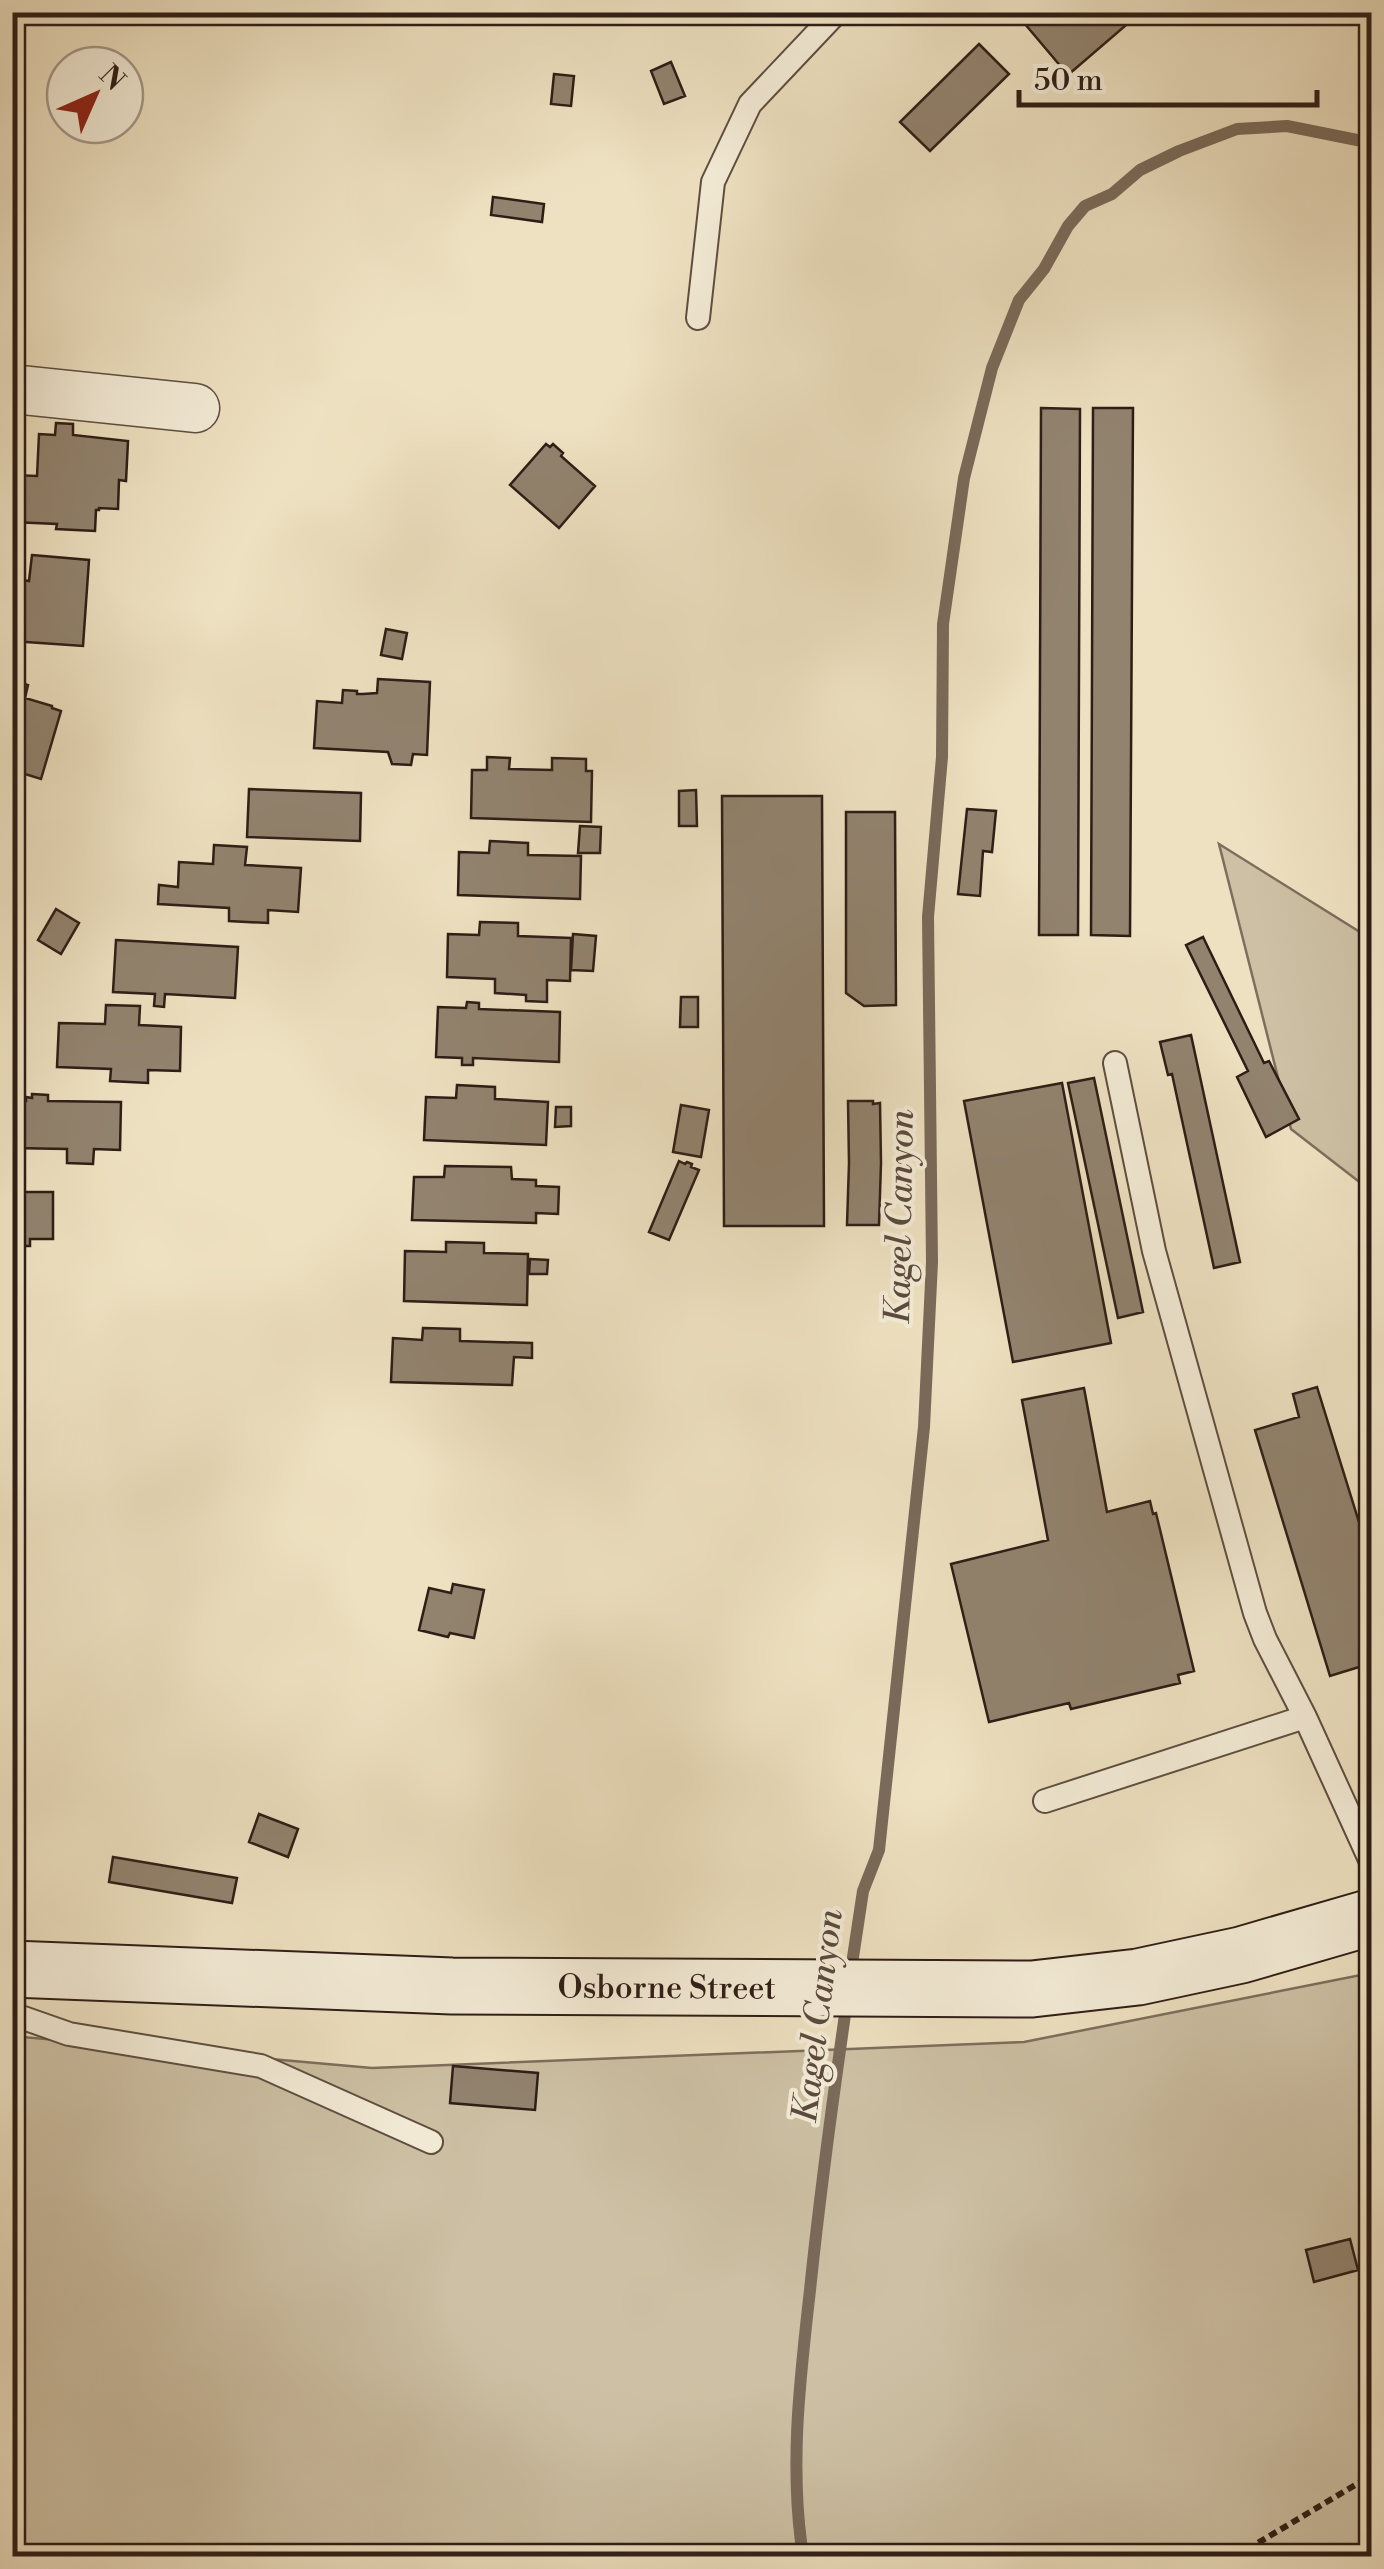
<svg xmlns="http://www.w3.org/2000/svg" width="1384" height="2569" font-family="'Libre Bodoni',serif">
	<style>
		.green { fill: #cdc0a4; stroke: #7e6e5d; stroke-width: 2.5 }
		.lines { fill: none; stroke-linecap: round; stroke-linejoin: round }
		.stream { stroke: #7a6a5a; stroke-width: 12 }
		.building { fill: #92836f; stroke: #2e1d16; stroke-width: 2.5 }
		.lane-casing { stroke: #5e4e41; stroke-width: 26 }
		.street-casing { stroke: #5e4e41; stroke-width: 51 }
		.secondary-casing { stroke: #2e1d16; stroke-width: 59 }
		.path { stroke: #2e1d16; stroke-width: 6; stroke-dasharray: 8 5; stroke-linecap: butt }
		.lane { stroke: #f4ecd7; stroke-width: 22 }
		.street { stroke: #f4ecd7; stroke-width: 48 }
		.secondary { stroke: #f4ecd7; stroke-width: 55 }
		.labels { text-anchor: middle; stroke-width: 8; stroke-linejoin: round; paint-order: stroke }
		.street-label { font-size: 32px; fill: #2e1d16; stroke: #f4ecd7 }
		.water-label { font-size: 35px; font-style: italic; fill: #5a4a3e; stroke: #f4ecd7 }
	</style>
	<rect width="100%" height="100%" fill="#eee1c1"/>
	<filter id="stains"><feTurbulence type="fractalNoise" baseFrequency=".002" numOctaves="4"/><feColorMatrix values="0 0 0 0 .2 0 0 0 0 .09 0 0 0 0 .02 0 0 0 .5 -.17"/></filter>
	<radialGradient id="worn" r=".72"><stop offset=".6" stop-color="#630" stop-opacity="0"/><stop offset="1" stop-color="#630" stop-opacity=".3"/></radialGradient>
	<!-- green -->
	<path class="green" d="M1219,844L1371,939V1191L1291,1129Z
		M1371,1973V2556H13L12,2036L372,2068L1024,2042Z"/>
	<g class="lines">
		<!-- stream -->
		<path class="stream" d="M850,1977L863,1891L879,1850L924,1427L932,1262L928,917L942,757L943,624L964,478L992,368L1019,300L1044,269L1068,226L1085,206L1112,194L1140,170L1179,151L1237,129L1287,126L1372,143
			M803,2556C789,2467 800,2379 810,2290C820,2193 833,2097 847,2001"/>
	</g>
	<!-- building -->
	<path class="building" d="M1025,12H1137L1139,14L1068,75L1019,17Z
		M979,44L1009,74L930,151L900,122Z
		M671,62L685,96L664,104L651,71Z
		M554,74L574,76L571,106L551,104Z
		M493,197L544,204L542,222L491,215Z
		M1041,408L1080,409L1078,935H1039Z
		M1093,408H1133L1130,936L1091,935Z
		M56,423L73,424V435L128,441L126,481L119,480L118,509L99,508V510H96L95,531L56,529L57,524L12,522V475L37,476L39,434L55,435Z
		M546,444L550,447L553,444L563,453L561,456L595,486L559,528L510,485Z
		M32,555L89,560L83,646L12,641V597L21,598L22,580L29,581Z
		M386,629L407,633L402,659L381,655Z
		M378,679L430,682L427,755L413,754L411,765L392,764L388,752L314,748L317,701L342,703L343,690L357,691V694H363L377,693Z
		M12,680L28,685L25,698L52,706V708L61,711L41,779L12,770Z
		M487,757L510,758L509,769L552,770V758L586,759V771H592L591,822L471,818L472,770H487Z
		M249,789L361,793L360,841L247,837Z
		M696,790L697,826H679V791Z
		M722,796H822L824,1226H724Z
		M967,809L996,811L992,852L983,851L980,896L958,894Z
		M846,812H895L896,1005L864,1006L846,993Z
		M580,826L601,827L600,853H578Z
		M490,841L528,843V855L581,856L580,899L458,895L459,852L489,853Z
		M214,845L247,847L245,865L301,868L298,912L268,910V923L229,921V908L158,904L159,885L178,887L179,862L213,864Z
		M56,909L79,923L61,954L38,940Z
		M480,922L518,923V936L571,938L570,981L547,980V1002L526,1001V995L495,993V979L447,977L448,934L479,935Z
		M573,934L596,936L593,971L571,970Z
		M1203,937L1264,1063L1269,1061L1299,1119L1266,1137L1237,1077L1248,1071L1186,945Z
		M116,940L238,947L235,998L165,994L164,1007L154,1006L155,994L113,992Z
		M681,997H698V1027H680Z
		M467,1002L479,1003V1009L560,1012L559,1062L473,1058V1065H462V1058L436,1057L438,1007L466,1008Z
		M106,1005L140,1006L139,1025L181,1027L180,1071L148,1070V1083L110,1081L111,1069L57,1067L59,1023L105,1024Z
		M1191,1035L1240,1262L1214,1268L1172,1074L1168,1075L1160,1042Z
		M1094,1078L1143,1312L1118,1318L1068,1083Z
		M1062,1083L1111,1343L1013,1362L964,1101Z
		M457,1085L495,1087V1099L548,1102L546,1145L424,1140L426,1097L456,1098Z
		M32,1094L48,1095V1101L121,1102L120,1150L94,1149L93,1164L67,1163V1149L12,1148V1101H26V1097L32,1098Z
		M848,1101H873V1104L880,1103L881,1163L879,1225H847L849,1163Z
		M681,1105L709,1110L701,1157L673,1152Z
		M556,1107H571V1126L555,1127Z
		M679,1161L685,1164L687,1162L692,1164L691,1167L699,1170L669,1240L649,1232Z
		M445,1166L511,1167L512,1179L536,1180V1186L559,1187L558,1214L536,1213V1223L412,1220L414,1177H444Z
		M12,1192H53V1239H30V1246H12Z
		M446,1242L484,1243V1253L528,1254L527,1305L404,1301L405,1251L446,1252Z
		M530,1259L548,1260L547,1274H529Z
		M423,1328L460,1329V1341L532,1343V1358L514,1357L512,1385L391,1382L393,1338L422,1340Z
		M1317,1387L1372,1564V1663L1330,1676L1255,1430L1299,1417L1293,1394Z
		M1084,1388L1107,1512L1150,1501L1153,1514L1156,1513L1194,1671L1178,1675L1180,1683L1071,1709L1069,1703L989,1722L951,1564L1048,1540L1022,1400Z
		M453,1584L484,1590L474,1638L450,1633L448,1637L419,1630L429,1588L451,1593Z
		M259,1814L298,1829L288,1857L249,1842Z
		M113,1857L237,1878L232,1903L109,1882Z
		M453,2066L538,2073L535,2110L450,2103Z
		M1350,2239L1358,2270L1314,2282L1306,2250Z"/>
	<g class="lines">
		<defs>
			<path id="lane" d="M698,318L713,182L750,104L837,12
				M1115,1063L1154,1251L1255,1613L1265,1639L1305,1717L1372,1864
				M1045,1801L1305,1717
				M12,2014L69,2034L261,2066L431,2142"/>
			<path id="street" d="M12,389L195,408"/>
			<g id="secondary">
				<path id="s1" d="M12,1969L452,1986L1032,1989L1138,1977L1241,1955L1372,1917"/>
			</g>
		</defs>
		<!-- lane casing -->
		<use href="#lane" class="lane-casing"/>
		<!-- street casing -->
		<use href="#street" class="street-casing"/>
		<!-- secondary casing -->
		<use href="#secondary" class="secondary-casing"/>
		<!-- path -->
		<path class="path" d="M1236,2556L1372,2475"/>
		<!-- lane -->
		<use href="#lane" class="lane"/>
		<!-- street -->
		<use href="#street" class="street"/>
		<!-- secondary -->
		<use href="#secondary" class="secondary"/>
	</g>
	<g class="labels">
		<!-- street labels -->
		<g class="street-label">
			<text dy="11" stroke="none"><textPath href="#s1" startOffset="655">Osborne Street</textPath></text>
		</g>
		<!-- water labels -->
		<g class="water-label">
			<text transform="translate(899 1217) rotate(-89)" y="12">Kagel Canyon</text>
			<text transform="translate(817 2016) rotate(-83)" y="12">Kagel Canyon</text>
		</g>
	</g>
	<!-- margin -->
	<rect width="1384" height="2569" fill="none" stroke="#eee1c1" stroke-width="50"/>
	<rect x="15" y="15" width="1354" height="2539" fill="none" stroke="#2e1d16" stroke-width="5"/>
	<rect x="25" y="25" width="1334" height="2519" fill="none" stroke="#2e1d16" stroke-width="2.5"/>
	<!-- north arrow -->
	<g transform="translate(95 95) rotate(45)"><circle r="48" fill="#f4ecd7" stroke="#a5998a" stroke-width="2.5"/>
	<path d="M0-8L18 38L0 25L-18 38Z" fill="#8f2418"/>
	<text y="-15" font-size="28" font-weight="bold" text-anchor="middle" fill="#2e1d16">N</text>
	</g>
	<!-- scale -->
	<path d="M1019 90v15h298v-15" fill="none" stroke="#2e1d16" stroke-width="5"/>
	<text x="1034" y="90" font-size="30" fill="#2e1d16" stroke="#f4ecd7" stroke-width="8" paint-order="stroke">50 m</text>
	<rect width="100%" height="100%" filter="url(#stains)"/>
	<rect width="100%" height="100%" fill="url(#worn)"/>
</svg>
